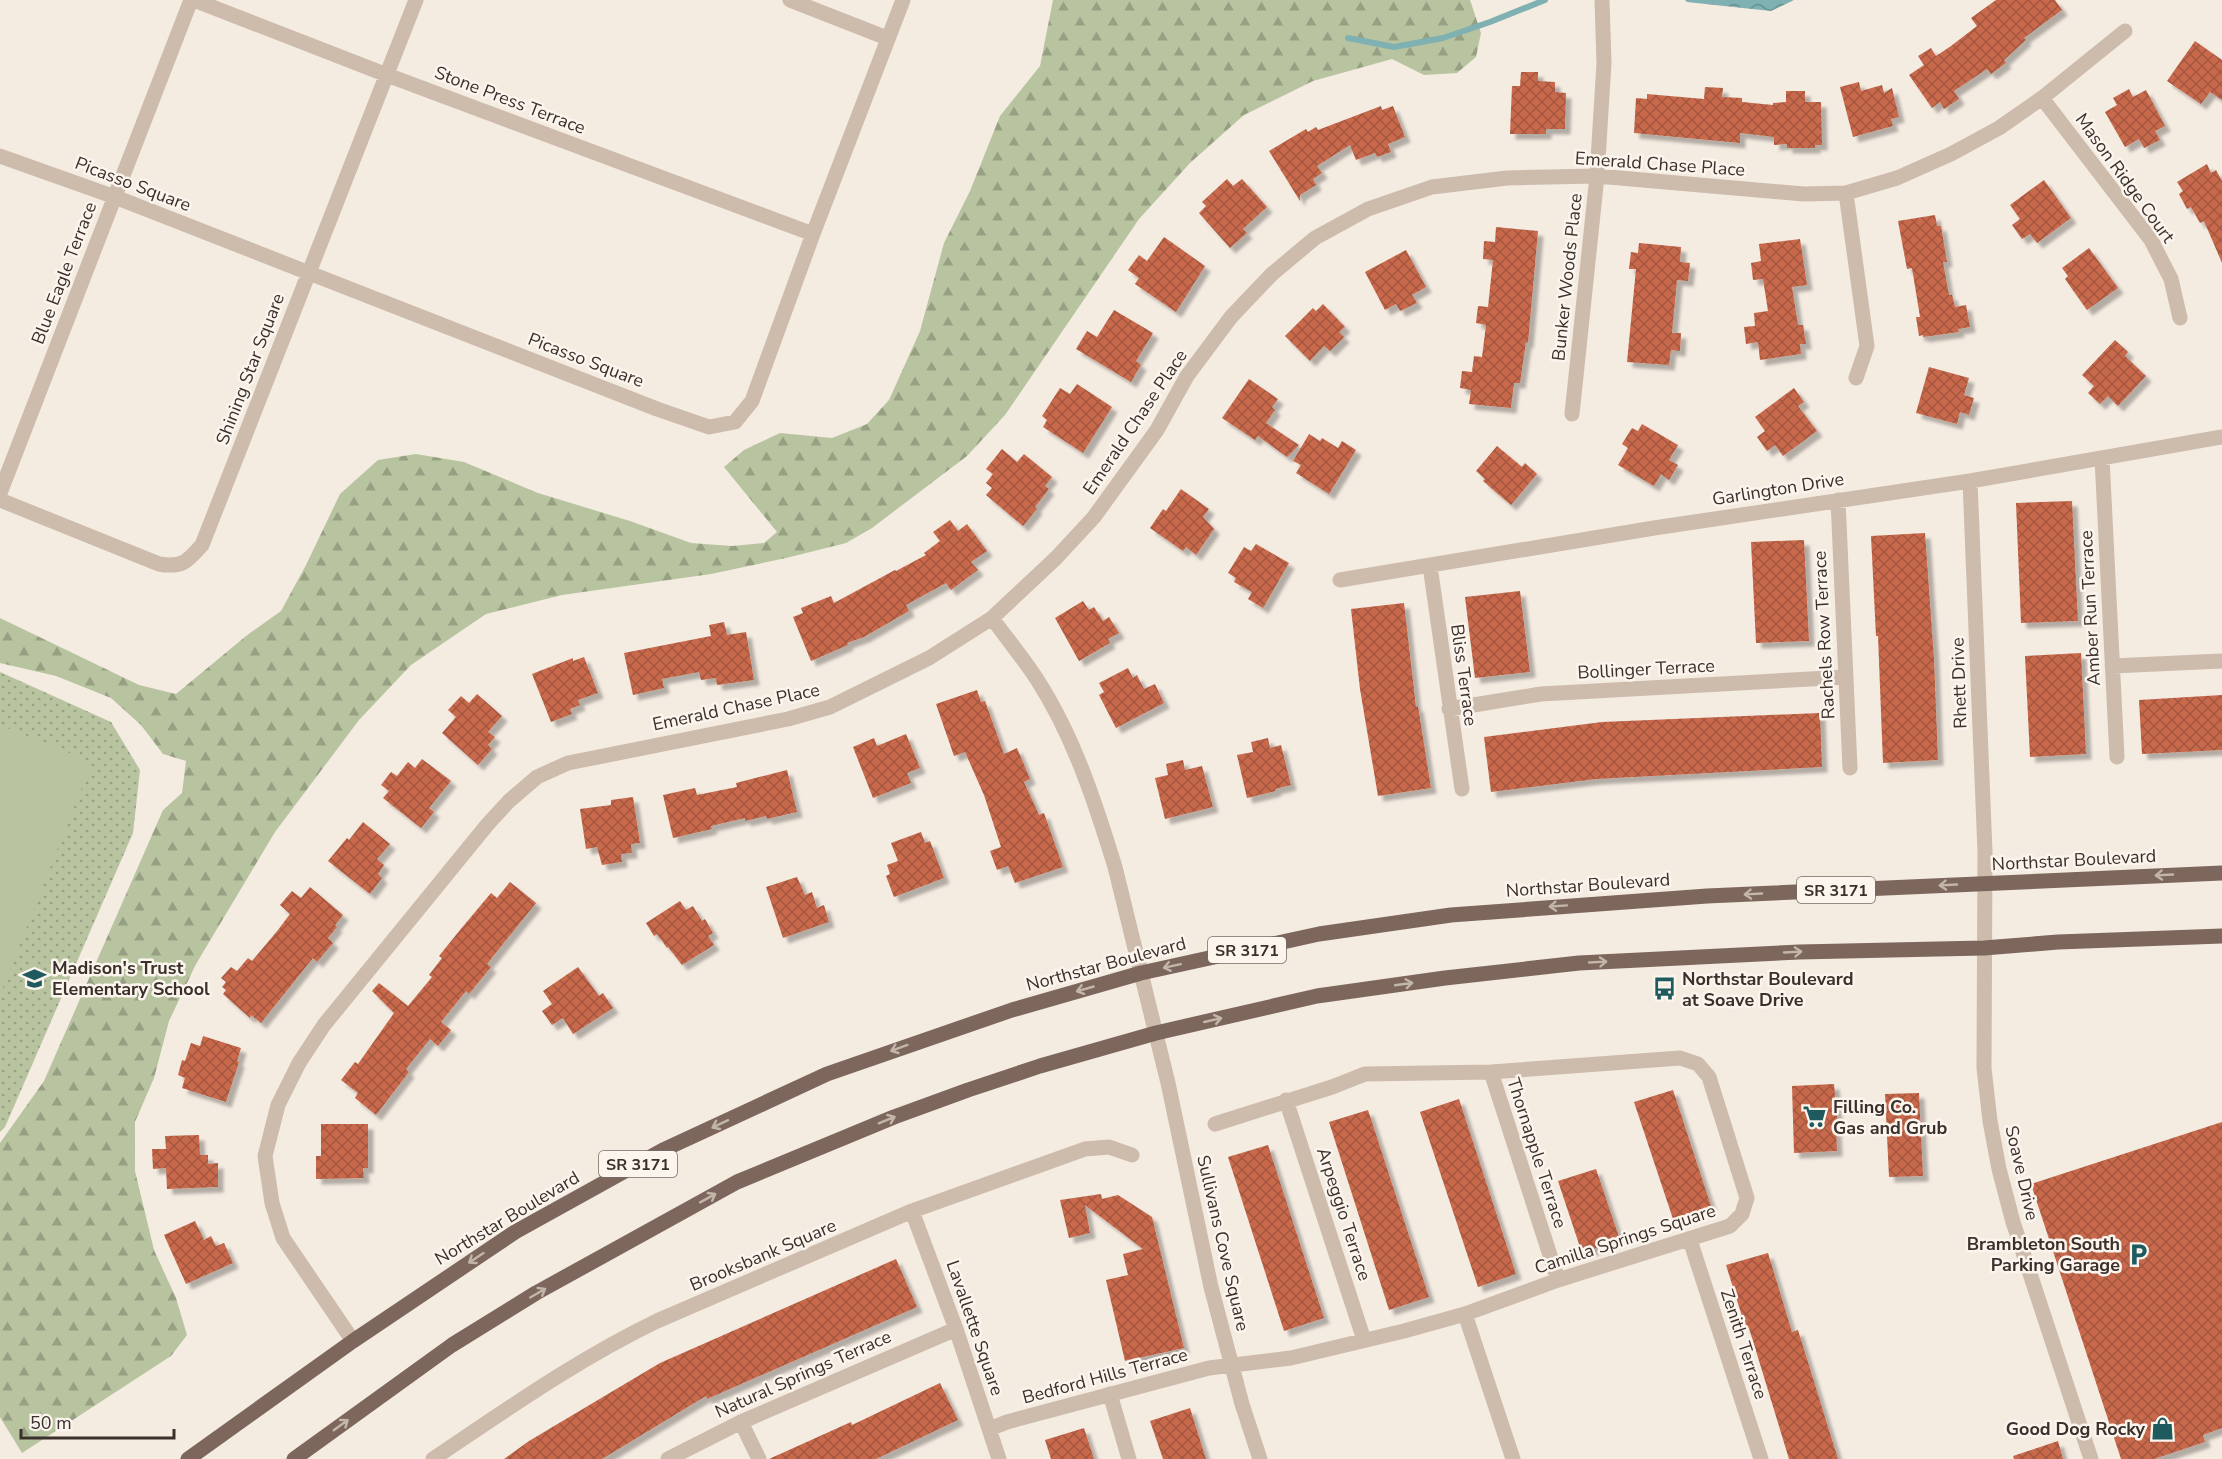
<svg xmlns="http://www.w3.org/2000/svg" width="2222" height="1459" font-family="'Nunito Sans',sans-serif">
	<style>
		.grass { fill: url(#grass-dots) }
		.forest { fill: url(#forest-firs) }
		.garden { fill: #b8c4a0 }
		.water { fill: url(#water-waves) }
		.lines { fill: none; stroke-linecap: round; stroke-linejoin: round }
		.stream { stroke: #7fb0b2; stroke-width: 6 }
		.building { fill: url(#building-cross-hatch); filter: url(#shadow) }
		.minor { stroke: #cdbbac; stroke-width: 15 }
		.primary { stroke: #7d675c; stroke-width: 15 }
		.oneway { stroke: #c2b5ac }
		.labels { text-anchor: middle; stroke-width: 5; stroke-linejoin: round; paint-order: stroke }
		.shield { fill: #fbf5ee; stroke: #756b66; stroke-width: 1.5 }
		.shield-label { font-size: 16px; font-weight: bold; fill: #3b302b }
		.street-label { font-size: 18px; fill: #3b302b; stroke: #fbf5ee }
		.poi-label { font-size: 18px; font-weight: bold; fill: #3b302b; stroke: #fbf5ee; text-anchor: start }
	</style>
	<defs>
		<pattern id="grass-dots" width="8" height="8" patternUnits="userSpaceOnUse" patternTransform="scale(1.5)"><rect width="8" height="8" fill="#b8c4a0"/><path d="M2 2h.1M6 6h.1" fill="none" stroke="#97a083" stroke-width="1.8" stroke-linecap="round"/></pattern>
		<pattern id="forest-firs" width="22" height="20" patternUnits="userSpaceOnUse" patternTransform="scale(1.5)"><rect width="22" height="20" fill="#b8c4a0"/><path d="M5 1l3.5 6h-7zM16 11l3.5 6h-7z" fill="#97a083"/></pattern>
		<pattern id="water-waves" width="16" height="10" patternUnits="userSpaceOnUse" patternTransform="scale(1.5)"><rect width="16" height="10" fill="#7fb0b2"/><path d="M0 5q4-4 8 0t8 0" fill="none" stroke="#699091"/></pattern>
		<pattern id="building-cross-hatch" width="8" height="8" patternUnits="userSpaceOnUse" patternTransform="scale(1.5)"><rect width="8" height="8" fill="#c8694b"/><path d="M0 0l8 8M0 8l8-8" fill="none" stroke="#a4573f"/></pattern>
		<filter id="shadow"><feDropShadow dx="5.5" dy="5.5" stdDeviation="1.5" flood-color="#0004"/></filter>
	</defs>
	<rect width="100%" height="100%" fill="#f4ebe1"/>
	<!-- grass -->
	<path class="grass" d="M0,672L111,722L140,770L133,833L5,1127L0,1132Z"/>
	<!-- forest -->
	<path class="forest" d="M1053,0H1470L1481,33L1476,57L1457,73L1424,75L1392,59L1313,81L1244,115L1190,163L1139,219L1005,415L967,456L872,528L846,543L786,558L711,574L562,595L486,614L411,665L359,720L275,832L196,964L169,1021L154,1078L135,1122V1171L154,1250L176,1298L187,1335L171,1356L22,1453L0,1417V1143L44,1081L163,810L182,793L186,761L163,754L141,725L111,698L56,676L0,663V618L139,685L176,694L246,636L281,611L306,565L340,494L378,460L416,454L464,462L538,493L630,521L691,543L732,546L764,543L777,532L724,467L744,450L780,433L832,438L867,424L889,400L920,331L944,243L970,191L1000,116L1040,66Z"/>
	<!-- garden -->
	<path class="garden" d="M0,725L92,762L0,995Z"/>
	<!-- water -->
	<path class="water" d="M1685,0H1794L1771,11L1687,2Z"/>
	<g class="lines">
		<!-- stream -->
		<path class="stream" d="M1348,38L1394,47L1443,38L1490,22L1545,0"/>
	</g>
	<!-- building -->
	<path class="building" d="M1996,0H2055L2062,10L2024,38L2026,40L2004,60L2006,63L1991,74L1987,69L1954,91L1959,99L1944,109L1940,102L1932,108L1909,75L1924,65L1918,56L1931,48L1936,56L1951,46L1977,26L1971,18Z
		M2195,41L2222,60V100L2210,92L2201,104L2167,81Z
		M1521,72H1538V81L1555,82V92L1566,93L1565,129H1546V134H1510L1512,86H1520Z
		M1859,82L1861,91L1882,85L1884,93L1892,88L1899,117L1891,119L1893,126L1853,137L1840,87Z
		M1705,87L1723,88L1722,97L1742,98V102L1773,105V103L1786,102V91H1805V102H1821L1822,145H1815V148H1787V144L1774,145V137L1740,133V143L1634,133L1636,98L1647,99V94L1704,99Z
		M2129,89L2133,97L2146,90L2165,126L2155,131L2160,140L2144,148L2139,139L2125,147L2105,112L2117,105L2113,98Z
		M1381,106L1382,110L1393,106L1405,137L1388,144L1391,152L1377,157L1375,153L1356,160L1350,145L1317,166L1322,173L1313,179L1316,185L1300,195V201L1269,151L1306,129L1308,132L1316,127L1318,130Z
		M2207,164L2211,173L2216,170L2222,181V263L2204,221L2200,223L2191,207L2187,209L2179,194L2183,191L2177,182Z
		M1227,179L1233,186L1242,179L1267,207L1243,229L1247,233L1230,248L1199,213L1206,206L1202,202Z
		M2044,180L2071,218L2037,243L2030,234L2022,239L2012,225L2020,219L2010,205Z
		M1935,215L1937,226H1941L1947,262H1943L1949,295H1952L1955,307L1966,305L1970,327L1958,329L1959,332L1923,337V335L1919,336L1916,317H1920L1912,268L1907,269L1898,221Z
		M1496,227L1538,231L1528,343L1526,342L1520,383H1514L1511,408L1469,404L1471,390L1460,388L1462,371L1472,372L1474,356L1482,357L1486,325L1476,323L1478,306L1488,307L1493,260L1483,259L1484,241L1495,242Z
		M1164,237L1205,266L1176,312L1135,284L1139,278L1128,270L1139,255L1147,261Z
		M1800,239L1807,285L1792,287L1798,325H1803L1806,344H1800L1801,354L1760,360L1758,342L1746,344L1744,327L1755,326L1754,313L1768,311L1763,279L1753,280L1751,263L1761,261L1759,244Z
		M1639,243L1681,247L1680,262L1690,263L1688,281L1677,280L1672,333H1681L1680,351L1671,350L1669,365L1627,362L1636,269H1629L1631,252L1638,253Z
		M2089,248L2118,288L2087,310L2065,279L2068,276L2062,268Z
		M1406,250L1426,287L1412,295L1417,303L1400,311L1396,304L1385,310L1365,272Z
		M1323,304L1345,327L1339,332L1344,337L1330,351L1324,346L1310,361L1285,336L1313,308L1316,311Z
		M1114,310L1153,333L1136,361L1141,365L1131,382L1076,349L1087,331L1097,337Z
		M2115,340L2128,352L2125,356L2146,376L2118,406L2108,396L2100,404L2088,393L2094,386L2082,375Z
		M1929,367L1969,378L1964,395L1974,398L1969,415L1960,412L1957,424L1916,413Z
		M1249,379L1278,399L1272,407L1275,410L1266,423L1299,445L1287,457L1258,436L1255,440L1222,418Z
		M1077,384L1112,407L1083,453L1043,427L1047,420L1042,416L1060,388L1070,394Z
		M1794,388L1804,402L1798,406L1817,431L1783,456L1775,445L1767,451L1757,437L1765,431L1755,417Z
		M1642,424L1678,445L1669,460L1678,465L1669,480L1661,474L1654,486L1618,465L1628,448L1622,444L1632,428L1638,431Z
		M1309,434L1320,441L1322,438L1338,448L1342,441L1356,450L1329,494L1296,473L1301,465L1293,461Z
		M1497,446L1522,467L1525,463L1537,474L1511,505L1483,481L1485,479L1476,471Z
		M1002,449L1017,462L1024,454L1052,477L1045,486L1049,489L1035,507L1037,509L1023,526L986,495L992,488L986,483L993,474L986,469Z
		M1181,489L1209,509L1203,517L1214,529L1196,555L1186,547L1183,551L1150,528L1163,509L1166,511Z
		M2072,501L2078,621L2021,623L2016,503Z
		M950,520L958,531L967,524L987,551L971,562L978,570L951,590L946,583L906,605L909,611L864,637L847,643L848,645L811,661L793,617L803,613L801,608L831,596L834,603L895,570L896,571L926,555L924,553L940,541L933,532Z
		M1925,533L1934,659L1938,760L1883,763L1878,636H1876L1871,536Z
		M1804,540L1809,641L1756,643L1751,542Z
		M1256,544L1289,563L1263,608L1248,599L1252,592L1234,582L1236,578L1228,573L1244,547L1251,551Z
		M1520,591L1530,672L1475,678L1465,597Z
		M1083,601L1089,610L1094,607L1103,621L1109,617L1119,633L1108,639L1110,643L1079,661L1055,618Z
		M1404,603L1416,707L1418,706L1431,788L1378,796L1360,689L1351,609Z
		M724,622L727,635L746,632L754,680L717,685L716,678L701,680L699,672L662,679L664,688L633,695L624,653L711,636L709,625Z
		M2081,653L2086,754L2030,757L2025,656Z
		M584,657L598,693L578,700L580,705L570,709L572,714L551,722L532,674L573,658V661Z
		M1128,668L1133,678L1137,675L1144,689L1155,684L1164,703L1116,728L1099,695L1104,692L1099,683Z
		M977,690L981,702L985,701L1004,754L1017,748L1030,779L1024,782L1039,815L1044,813L1063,867L1015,883L1008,866L997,870L990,851L1001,847L984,795L965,752L954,756L936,704Z
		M477,694L502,716L488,732L495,737L488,745L492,749L478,765L442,733L456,717L448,710L461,696L469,703Z
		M2222,695V750L2142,754L2139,700Z
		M1820,713L1822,767L1596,779L1491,792L1484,737L1602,722Z
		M906,734L920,768L907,773L911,783L873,798L853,747L874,738L877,746Z
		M1268,738L1270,748L1281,745L1291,785L1275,789L1276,791L1247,798L1237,755L1253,752L1251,742Z
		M422,759L451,781L429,808L434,812L421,828L383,798L389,791L381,785L391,772L397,776L408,762L415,768Z
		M1183,760L1185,770L1202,766L1213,807L1165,819L1155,778L1168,775L1166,764Z
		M787,770L797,812L767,819L766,816L745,821V818L711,826L712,829L673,838L663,795L695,788L697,795L737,787L736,783Z
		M633,797L640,843L631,844L632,853L621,854L622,862L602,865L597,847L586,849L580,809L611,805V800Z
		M363,822L390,844L377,859L384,865L378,874L382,878L370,894L328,861L347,838L349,840Z
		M921,832L925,843L930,841L944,878L894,897L886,876L890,874L887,865L898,861L891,843Z
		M797,877L805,895L812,892L817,908L824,905L829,922L783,938L766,887Z
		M510,882L536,903L487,964L491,967L469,994L466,991L441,1022L451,1030L438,1046L430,1039L406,1069L409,1072L376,1115L355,1098L358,1093L341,1080L355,1062L358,1064L394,1013L372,991L379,983L408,1006L432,977L429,975L442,958L439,956L460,930L491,893L497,898Z
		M310,887L343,915L335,925L337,927L328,938L333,943L317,962L313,958L261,1023L251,1015L250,1018L223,994L226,990L222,987L226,982L221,978L231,967L237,971L248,958L252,961L278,930L290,914L280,905L292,891L301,898Z
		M680,901L686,910L693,906L702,921L705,919L713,933L708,936L714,945L682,965L668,947L667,948L657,934L654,936L646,923Z
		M578,967L599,996L603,993L613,1008L573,1034L563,1018L552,1025L542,1011L552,1004L543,991Z
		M203,1036L241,1048L237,1061L239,1062L226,1102L182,1088L185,1078L178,1075L182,1060L185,1061L191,1043L200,1046Z
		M1834,1084L1838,1128H1836L1837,1151L1794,1153L1792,1086Z
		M1673,1090L1711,1206L1673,1219L1634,1102Z
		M1919,1093L1923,1176L1889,1177L1885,1094Z
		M1459,1099L1516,1274L1478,1287L1420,1112Z
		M1368,1110L1429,1297L1389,1310L1329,1122Z
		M2222,1122V1428L2203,1435L2205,1442L2154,1459H2121L2031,1184Z
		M321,1124H368V1168H363L364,1178L316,1179V1156H321Z
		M199,1135L200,1155H208V1164L218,1163V1187L167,1189L166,1168L153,1169L152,1149H166L165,1136Z
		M1268,1145L1324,1318L1284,1331L1228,1157Z
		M1596,1169L1620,1240L1582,1253L1558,1181Z
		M1101,1194L1102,1199L1118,1195L1152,1217L1184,1348L1125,1361L1106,1280L1128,1275L1123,1254L1143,1249L1085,1205L1090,1233L1069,1238L1060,1200Z
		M195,1221L204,1240L211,1236L216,1246L224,1243L233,1263L186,1284L164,1235Z
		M1768,1253L1792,1332L1798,1330L1838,1459H1789L1749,1328L1746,1329L1726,1265Z
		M896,1259L917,1307L707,1399L706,1396L602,1459H504L529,1441L660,1363Z
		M940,1383L958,1420L876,1459H769L851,1422L852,1425Z
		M1190,1408L1206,1459H1163L1150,1421Z
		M1084,1428L1094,1459H1051L1045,1440Z
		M2058,1441L2063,1459H2014L2013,1456Z"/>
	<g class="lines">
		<!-- minor -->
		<path class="minor" d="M194,0L387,75L813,234
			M790,0L887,38
			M2042,98L2151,240L2171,279L2180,318
			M0,156L115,197L657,409L709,427L735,422L752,401L813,234L903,0
			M1846,193L1867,346L1856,378
			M1572,414L1597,176L1604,63L1602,0
			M2102,458L2117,757
			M1970,481L1985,852L1984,1068L1990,1121L1999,1169L2013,1222L2091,1459
			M0,493L191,0
			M0,500L159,564C182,568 187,562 202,545L416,0
			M1838,500L1850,768
			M1430,566L1462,789
			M1340,580L1654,528L1970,481L2222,437
			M992,618C1007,639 1024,659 1038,681C1074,737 1096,805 1115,867L1168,1083L1211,1287L1242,1404L1260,1459
			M2112,666L2222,661
			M1449,709L1541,694L1846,677
			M1491,1072L1558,1280
			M1286,1100L1364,1340
			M912,1211L956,1329L999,1459
			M1690,1240L1761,1459
			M1465,1314L1513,1459
			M353,1341L283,1238L272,1203L265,1156L278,1105L299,1063L324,1025L487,825L509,801L537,777L568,763L788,719L830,707L929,658L992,618L1056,558L1094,517L1157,430L1187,376L1231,317L1272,274L1315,238L1368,209L1432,187L1507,178L1597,176L1804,194L1846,193L1897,178L1951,154L1999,128L2042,98L2125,31
			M1110,1394L1129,1459
			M741,1422L759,1459
			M989,1429L1007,1422L1209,1368L1291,1358L1404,1331L1465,1314L1558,1280L1730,1226L1742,1214L1747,1198L1709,1077L1698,1064L1680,1058L1491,1072L1365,1074L1332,1087L1215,1124
			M433,1459C506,1410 578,1359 657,1321L912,1211L1085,1149L1109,1147L1132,1155
			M668,1459L741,1422L956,1329"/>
		<!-- primary -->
		<path class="primary" d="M188,1459L353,1341L515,1232L663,1150L827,1074L1012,1010L1141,973L1319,934L1451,915L1707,896L2222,873
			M294,1459L452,1345L536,1293L737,1182L894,1117L968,1090L1040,1066L1156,1033L1317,996L1445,978L1579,963L1799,952L1984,948L2058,942L2222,936"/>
	</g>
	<!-- one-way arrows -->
	<defs><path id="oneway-shaft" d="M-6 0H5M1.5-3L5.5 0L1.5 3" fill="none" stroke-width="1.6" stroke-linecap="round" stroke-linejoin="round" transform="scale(1.5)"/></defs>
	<g class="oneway">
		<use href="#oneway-shaft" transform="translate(2164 875) rotate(177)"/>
		<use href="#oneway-shaft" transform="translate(1948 885) rotate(177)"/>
		<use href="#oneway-shaft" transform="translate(1753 894) rotate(177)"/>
		<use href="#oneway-shaft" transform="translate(1558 906) rotate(176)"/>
		<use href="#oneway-shaft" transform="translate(1793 952) rotate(-3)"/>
		<use href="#oneway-shaft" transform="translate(1598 962) rotate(-3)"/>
		<use href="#oneway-shaft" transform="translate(1172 966) rotate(168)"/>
		<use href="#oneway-shaft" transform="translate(1404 984) rotate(-8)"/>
		<use href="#oneway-shaft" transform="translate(1085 989) rotate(164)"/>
		<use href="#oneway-shaft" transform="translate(1213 1020) rotate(-13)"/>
		<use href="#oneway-shaft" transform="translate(899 1048) rotate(160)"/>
		<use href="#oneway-shaft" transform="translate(887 1120) rotate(-22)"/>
		<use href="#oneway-shaft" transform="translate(720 1124) rotate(155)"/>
		<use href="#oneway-shaft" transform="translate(708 1198) rotate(-29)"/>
		<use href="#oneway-shaft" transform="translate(476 1258) rotate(146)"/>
		<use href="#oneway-shaft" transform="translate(538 1293) rotate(-30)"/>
		<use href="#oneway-shaft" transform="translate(341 1425) rotate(-36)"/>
	</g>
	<!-- icons -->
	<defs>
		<symbol id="school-bare" viewBox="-9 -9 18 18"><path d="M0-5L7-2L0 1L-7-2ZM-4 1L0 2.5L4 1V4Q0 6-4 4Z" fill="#1f5a5e" stroke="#fbf5ee" stroke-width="2.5" paint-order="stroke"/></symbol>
		<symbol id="bus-bare" viewBox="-9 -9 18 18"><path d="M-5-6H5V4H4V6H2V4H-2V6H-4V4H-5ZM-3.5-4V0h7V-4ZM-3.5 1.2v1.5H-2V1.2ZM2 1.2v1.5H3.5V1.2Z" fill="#1f5a5e" stroke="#fbf5ee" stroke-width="2.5" paint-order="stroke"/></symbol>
		<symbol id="supermarket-bare" viewBox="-9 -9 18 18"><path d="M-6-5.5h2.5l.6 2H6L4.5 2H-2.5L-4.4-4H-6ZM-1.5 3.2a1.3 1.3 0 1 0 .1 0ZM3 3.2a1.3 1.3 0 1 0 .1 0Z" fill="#1f5a5e" stroke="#fbf5ee" stroke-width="2.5" paint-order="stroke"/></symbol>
		<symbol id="parking-bare" viewBox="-9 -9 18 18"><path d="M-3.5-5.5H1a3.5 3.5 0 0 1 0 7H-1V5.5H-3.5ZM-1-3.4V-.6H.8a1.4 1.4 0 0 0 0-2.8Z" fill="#1f5a5e" stroke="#fbf5ee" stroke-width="2.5" paint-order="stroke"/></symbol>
		<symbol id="shop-bare" viewBox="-9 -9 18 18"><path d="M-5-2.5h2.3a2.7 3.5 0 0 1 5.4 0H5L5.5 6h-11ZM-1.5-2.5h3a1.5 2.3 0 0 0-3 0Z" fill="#1f5a5e" stroke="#fbf5ee" stroke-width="2.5" paint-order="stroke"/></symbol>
	</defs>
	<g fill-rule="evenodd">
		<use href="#school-bare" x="18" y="962" width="33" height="33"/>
		<use href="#bus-bare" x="1648" y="972" width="33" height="33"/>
		<use href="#supermarket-bare" x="1798" y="1100" width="33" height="33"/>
		<use href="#parking-bare" x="2122" y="1238" width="33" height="33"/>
		<use href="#shop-bare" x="2146" y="1412" width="33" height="33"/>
	</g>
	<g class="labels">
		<!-- shield labels -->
		<g class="shield">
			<rect x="1797" y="877" width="78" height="26" rx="4.5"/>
			<rect x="1208" y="937" width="78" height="26" rx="4.5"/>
			<rect x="599" y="1151" width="78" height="26" rx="4.5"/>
		</g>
		<g class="shield-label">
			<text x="1836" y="896">SR 3171</text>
			<text x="1247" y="956">SR 3171</text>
			<text x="638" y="1170">SR 3171</text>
		</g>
		<!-- street labels -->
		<g class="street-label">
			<text transform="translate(510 100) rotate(21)" y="6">Stone Press Terrace</text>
			<text transform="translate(1660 164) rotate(4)" y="6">Emerald Chase Place</text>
			<text transform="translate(2125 178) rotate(54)" y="6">Mason Ridge Court</text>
			<text transform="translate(133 184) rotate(21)" y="6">Picasso Square</text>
			<text transform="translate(64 273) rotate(-69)" y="6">Blue Eagle Terrace</text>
			<text transform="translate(1567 277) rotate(-84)" y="6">Bunker Woods Place</text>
			<text transform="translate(586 360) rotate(21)" y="6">Picasso Square</text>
			<text transform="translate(250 369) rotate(-69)" y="6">Shining Star Square</text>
			<text transform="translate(1135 422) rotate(-56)" y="6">Emerald Chase Place</text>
			<text transform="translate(1778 489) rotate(-9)" y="6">Garlington Drive</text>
			<text transform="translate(2090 608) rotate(-93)" y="6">Amber Run Terrace</text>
			<text transform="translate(1824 635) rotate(-93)" y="6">Rachels Row Terrace</text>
			<text transform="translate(1646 669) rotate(-3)" y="6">Bollinger Terrace</text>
			<text transform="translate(1464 675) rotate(82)" y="6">Bliss Terrace</text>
			<text transform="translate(1959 683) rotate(-92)" y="6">Rhett Drive</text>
			<text transform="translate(736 707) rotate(-12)" y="6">Emerald Chase Place</text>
			<text transform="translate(2074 860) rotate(-3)" y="6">Northstar Boulevard</text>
			<text transform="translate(1588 885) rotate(-4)" y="6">Northstar Boulevard</text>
			<text transform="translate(1106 964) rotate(-15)" y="6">Northstar Boulevard</text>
			<text transform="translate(1537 1153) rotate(72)" y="6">Thornapple Terrace</text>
			<text transform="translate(2022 1173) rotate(77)" y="6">Soave Drive</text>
			<text transform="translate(1344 1214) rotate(72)" y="6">Arpeggio Terrace</text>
			<text transform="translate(507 1218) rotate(-31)" y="6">Northstar Boulevard</text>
			<text transform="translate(1625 1239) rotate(-18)" y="6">Camilla Springs Square</text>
			<text transform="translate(1223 1243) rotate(77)" y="6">Sullivans Cove Square</text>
			<text transform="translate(763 1255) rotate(-23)" y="6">Brooksbank Square</text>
			<text transform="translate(975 1328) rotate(71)" y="6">Lavallette Square</text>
			<text transform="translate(1744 1344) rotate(72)" y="6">Zenith Terrace</text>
			<text transform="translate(803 1374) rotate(-24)" y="6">Natural Springs Terrace</text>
			<text transform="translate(1105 1376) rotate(-15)" y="6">Bedford Hills Terrace</text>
		</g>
		<!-- poi labels -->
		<g class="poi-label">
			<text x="52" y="974">Madison's Trust<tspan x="52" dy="21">Elementary School</tspan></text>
			<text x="1682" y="985">Northstar Boulevard<tspan x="1682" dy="21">at Soave Drive</tspan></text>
			<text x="1833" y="1113">Filling Co.<tspan x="1833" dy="21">Gas and Grub</tspan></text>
			<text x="2120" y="1250" text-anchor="end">Brambleton South<tspan x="2120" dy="21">Parking Garage</tspan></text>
			<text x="2145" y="1435" text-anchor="end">Good Dog Rocky</text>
		</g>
	</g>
	<!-- scale -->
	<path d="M21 1429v9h153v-9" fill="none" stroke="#3b302b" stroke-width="3"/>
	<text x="30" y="1429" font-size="18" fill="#3b302b" stroke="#fbf5ee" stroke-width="4.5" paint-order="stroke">50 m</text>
</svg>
